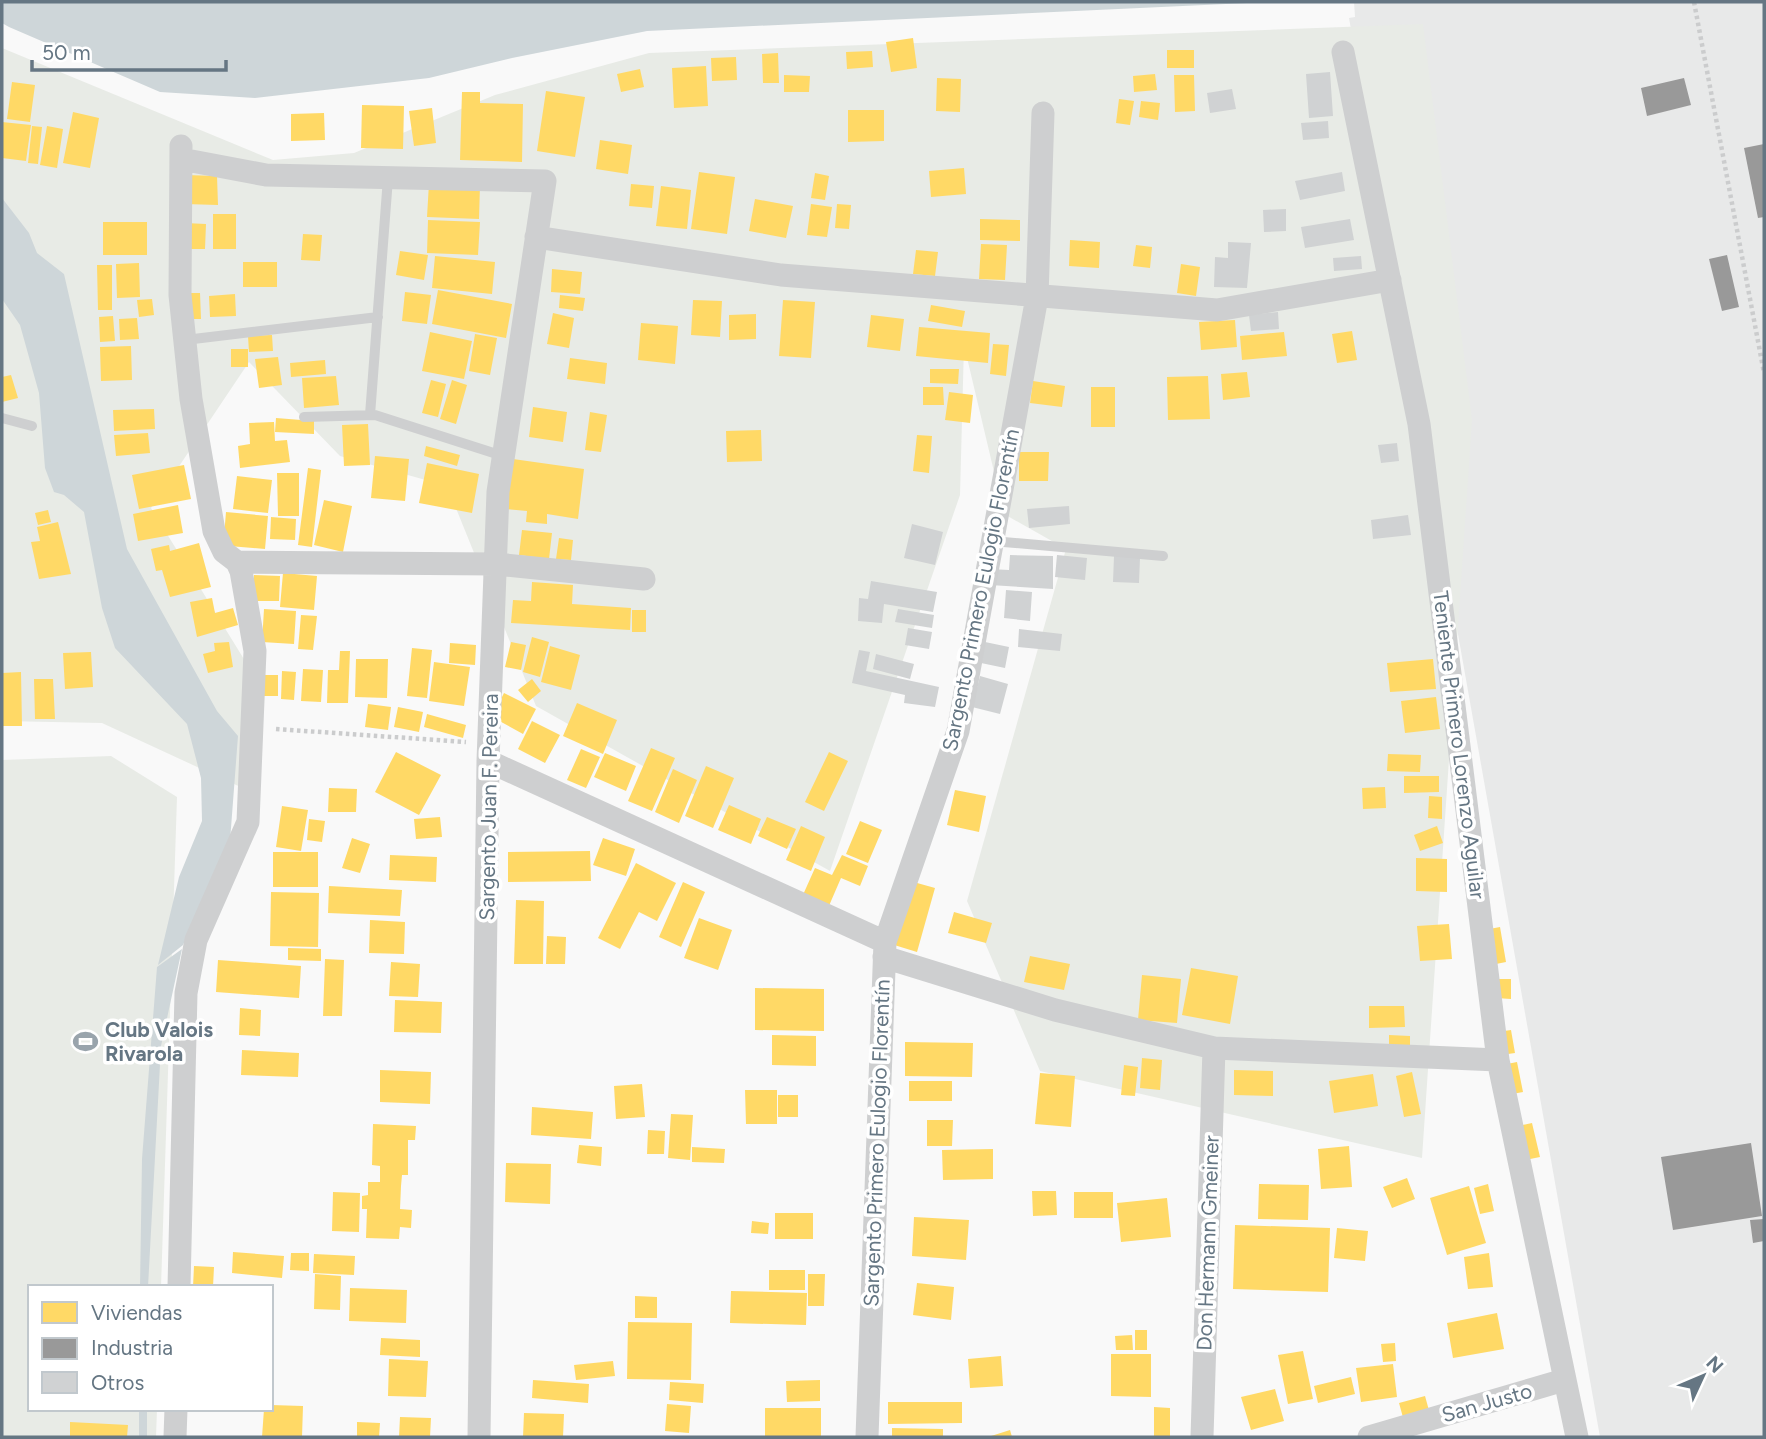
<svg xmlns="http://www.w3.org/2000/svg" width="1766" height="1439" font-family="Figtree,sans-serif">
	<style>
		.built { fill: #e8e9e9 }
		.green { fill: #e8ebe6 }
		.water { fill: #ced6d9 }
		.homes { fill: #ffd966 }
		.industry { fill: #999 }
		.building { fill: #d0d2d3 }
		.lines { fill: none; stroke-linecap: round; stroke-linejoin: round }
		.path { stroke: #cbcccd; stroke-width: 4.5; stroke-dasharray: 3.5 3.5; stroke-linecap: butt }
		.service { stroke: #cecfd0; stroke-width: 10 }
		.minor { stroke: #cecfd0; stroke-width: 23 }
		.labels { text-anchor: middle; stroke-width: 7; stroke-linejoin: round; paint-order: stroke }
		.street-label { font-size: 21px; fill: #657683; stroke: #fff }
		.poi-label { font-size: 21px; font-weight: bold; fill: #657683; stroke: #fff; text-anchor: start }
	</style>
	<rect width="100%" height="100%" fill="#f9f9f9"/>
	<!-- built -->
	<path class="built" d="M1354,2H1764V1437H1600L1349,18L1355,17Z"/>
	<!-- green -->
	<path class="green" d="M1423,24L1472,420L1422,1158L1040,1071L967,901L1066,549L1004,514L964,345L960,495L830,871L536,706L447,486L340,456L249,362L151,508L250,669L247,790L102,723L2,721V48L273,160L354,153L495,95L649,53Z
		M111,756L177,797L161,1287H30V1409H157L156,1437H2V760Z"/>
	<!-- water -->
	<path class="water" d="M2,2H1269L647,31L512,58L429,78L255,98L160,92L9,27L2,23Z
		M2,198L29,233L37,253L64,274L127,549L217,711L238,736L230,841L183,945L158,965L179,877L202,821L201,778L187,724L115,648L102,608L84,512L64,495L54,492L45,468L39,393L20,325L2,299Z
		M182,949L161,1046L148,1287H140L142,1159L157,967Z
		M139,1409H147V1437H139Z"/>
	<!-- homes -->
	<path class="homes" d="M913,38L917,68L891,72L886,42Z
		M1167,50H1194V68H1167Z
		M872,51L873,67L847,69L846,52Z
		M778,53L779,83H763L762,54Z
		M736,57L737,80L712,81L711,58Z
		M706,66L708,106L674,108L672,68Z
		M640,69L644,87L621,92L617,74Z
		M1155,74L1157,90L1134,92L1133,76Z
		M784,75L810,76L809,92H784Z
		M1174,75H1194L1195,111L1175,112Z
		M937,78L961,79L960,112L936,111Z
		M12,82L35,85L30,122L7,119Z
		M546,91L585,97L575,157L537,151Z
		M462,92H480V103L523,104L522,162L460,160Z
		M1119,99L1134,101L1130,125L1116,123Z
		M1141,101L1160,103L1158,120L1139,117Z
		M362,105L404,106L403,149L361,148Z
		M432,108L436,143L414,146L409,111Z
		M848,110H884V141L848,142Z
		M73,112L99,118L90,168L63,163Z
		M324,113L325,140L291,141V114Z
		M2,122L31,125L26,161L2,158Z
		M32,126L42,127L38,164L28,163Z
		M47,126L63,129L57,168L40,165Z
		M600,140L632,145L628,174L596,169Z
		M964,168L966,194L931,197L929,171Z
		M699,172L735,177L727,234L691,229Z
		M815,173L829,176L825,200L811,198Z
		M185,175L217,176L218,205L185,204Z
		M429,183L480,185L479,219L427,217Z
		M631,184L654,186L652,208L629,206Z
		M661,186L691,190L687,229L656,226Z
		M755,199L793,206L786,238L749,231Z
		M811,204L832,207L827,237L807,235Z
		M837,204L851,205L849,229L835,228Z
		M213,214H236V249H213Z
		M980,219L1020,220V241L980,240Z
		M428,220L480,222L478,255L427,253Z
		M103,222H147V255H103Z
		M185,223L206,224L205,249H184Z
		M303,234L322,235L320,261L301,260Z
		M1070,240L1100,242L1099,268L1069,266Z
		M981,244L1007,245L1005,280L979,279Z
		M1136,245L1152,247L1150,268L1133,266Z
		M916,250L938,252L935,276L913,274Z
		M400,251L428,255L424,280L396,275Z
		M435,256L495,262L492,294L432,288Z
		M243,262H277V287H243Z
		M139,263L140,297L117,298L116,264Z
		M1181,264L1200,267L1196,296L1177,293Z
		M97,265H112V310H98Z
		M552,269L582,272L580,294L551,292Z
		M438,290L512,304L506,338L432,324Z
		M405,292L431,295L427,324L402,321Z
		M184,293H200L201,319H184Z
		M235,294L236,316L210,317L209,296Z
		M560,295L585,298L583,311L559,308Z
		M152,299L154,315L139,317L137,300Z
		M693,300L722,301L720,337L691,335Z
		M783,300L815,302L811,358L779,356Z
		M931,305L965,311L962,327L928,321Z
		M553,313L574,318L569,348L547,344Z
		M756,314V339L729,340V315Z
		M871,315L904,319L900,351L867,347Z
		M113,316L115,341L100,342L99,317Z
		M137,318L139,339L120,340L119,319Z
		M1235,320L1237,347L1201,350L1199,322Z
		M641,323L678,326L675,364L638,360Z
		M919,327L990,333L988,363L916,356Z
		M1352,331L1357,360L1337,363L1332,334Z
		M430,332L472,341L464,379L422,371Z
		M1284,332L1287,356L1242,360L1240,336Z
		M475,334L497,338L490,375L469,371Z
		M272,335L273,351L249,352L248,336Z
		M993,344L1009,345L1006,376L990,374Z
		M131,346L132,380L101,381L100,347Z
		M231,349H248V367H231Z
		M278,357L282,385L259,388L255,359Z
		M570,358L607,363L605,384L567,379Z
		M325,360L326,374L291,377L290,363Z
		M930,369H959L958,384L930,383Z
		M1247,372L1250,397L1223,400L1221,374Z
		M11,375L18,398L2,402V377Z
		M336,376L339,405L304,408L302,378Z
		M1208,376L1210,419L1168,420L1167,377Z
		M431,380L446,384L438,417L422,413Z
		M452,380L467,385L456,424L440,419Z
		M1033,381L1065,386L1062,407L1030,403Z
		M923,387H943L944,405H923Z
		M1091,387H1115V427H1091Z
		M949,392L973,395L970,423L945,420Z
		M533,407L567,412L563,442L529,437Z
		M154,409L155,429L114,431L113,410Z
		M590,412L607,415L601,452L585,450Z
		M276,418L314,421V434L275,432Z
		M274,422L275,441L287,440L290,462L240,468L238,446L250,444L249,423Z
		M368,424L370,465L344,466L342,425Z
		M761,430L762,461L727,462L726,431Z
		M148,433L150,453L116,456L114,435Z
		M917,435L932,436L929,473L913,471Z
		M426,446L460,455L457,466L424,456Z
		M1019,452H1049L1048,481H1019Z
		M375,456L409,459L405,501L371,498Z
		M513,459L584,469L578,519L547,514V524L526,522L527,511L506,509Z
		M427,463L479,474L472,513L419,503Z
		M184,465L191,499L139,509L132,475Z
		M308,468L321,470L312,547L298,545Z
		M277,473H299V516H278Z
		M237,476L272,480L268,513L233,509Z
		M324,500L352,506L343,552L314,545Z
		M178,505L183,533L138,541L133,514Z
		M48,510L51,522L38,525L35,513Z
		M226,512L268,516L265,549L229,546L224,536Z
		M271,517L296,519L295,540L270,539Z
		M58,522L71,574L39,579L31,542L40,541L37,527Z
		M522,530L552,533L549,559L519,555Z
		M559,538L573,540L571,560L556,559Z
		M199,543L211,587L170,597L162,570L156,571L151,549L169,545L170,551Z
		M283,573L317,576L314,610L280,607Z
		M254,575L280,576L279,601H253Z
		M532,582L573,585L572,604L631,608L630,630L511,623L513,600L531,601Z
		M212,598L215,613L233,608L238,625L197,637L190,602Z
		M264,609L296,611L294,644L262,642Z
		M632,610H646V632H632Z
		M301,615L317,616L313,650L298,649Z
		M532,637L549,642L540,677L523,672Z
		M229,642L233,667L208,673L203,654L215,651L214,643Z
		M511,642L526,645L521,670L505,667Z
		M450,643L476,645L475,665L449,663Z
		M550,646L580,655L571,690L541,682Z
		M412,648L432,650L427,698L407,696Z
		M340,651H350L348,703H327L328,670H339Z
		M91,652L93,687L65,689L63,653Z
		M356,659H388L387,698L355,697Z
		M1433,659L1436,689L1390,692L1387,663Z
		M434,662L470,667L464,706L429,701Z
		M303,669L323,670L321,702L301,701Z
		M282,671L296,672L294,700L281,699Z
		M21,672L22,726H2V673Z
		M263,675H278V696H264Z
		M34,679H53L55,719H35Z
		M532,679L541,691L528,702L518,690Z
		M504,693L536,709L523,734L492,717Z
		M1436,697L1440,729L1405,733L1401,701Z
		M577,703L617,720L603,754L563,736Z
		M368,704L391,707L388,730L365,727Z
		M398,707L423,712L419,732L394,727Z
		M427,714L466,725L463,738L424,727Z
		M532,721L560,735L545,763L518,749Z
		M651,748L675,758L652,811L628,801Z
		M581,749L600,757L586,788L567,780Z
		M396,752L441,775L419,815L375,792Z
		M829,752L848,761L824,811L805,802Z
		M605,753L636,766L626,791L594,777Z
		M1388,754L1421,755L1420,772L1387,771Z
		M706,766L734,778L713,828L685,816Z
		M673,769L697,780L679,823L655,812Z
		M1404,776H1439V792L1404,793Z
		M1385,787L1386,808L1363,809L1362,788Z
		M329,788L357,789L356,812H328Z
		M955,790L986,796L979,832L947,825Z
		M1429,796L1442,797V819L1428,818Z
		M729,805L761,819L751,844L718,830Z
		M282,806L308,810L301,851L276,847Z
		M440,817L442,837L416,839L414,819Z
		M767,817L796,829L787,849L758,836Z
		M309,819L325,821L322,842L307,840Z
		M860,821L882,830L868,863L846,854Z
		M801,826L825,837L811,871L786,860Z
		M1437,826L1443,843L1420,851L1414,835Z
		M352,838L370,844L360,873L342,868Z
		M603,838L635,849L626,876L593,865Z
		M590,851L591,881L508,882V852Z
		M273,852H318V887H273Z
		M390,855L437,857L436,882L389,880Z
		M842,855L868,866L860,886L841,878L828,908L802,897L815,868L832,875Z
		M1416,858L1447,859V892L1416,891Z
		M636,863L676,883L657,921L639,912L620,949L598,938Z
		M910,881L935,888L917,952L891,944Z
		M683,882L705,892L681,947L659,937Z
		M329,886L402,890L400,916L328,913Z
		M271,892L319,893L318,947L270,946Z
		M516,900L544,901L543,964H514Z
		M954,912L992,923L986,943L948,933Z
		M699,918L732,930L718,970L684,958Z
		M370,920L405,922L404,954L369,953Z
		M1449,924L1452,959L1420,961L1417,926Z
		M1500,927L1506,962L1491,965L1484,930Z
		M547,936L566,937L565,964H546Z
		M288,948L321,949V961L288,960Z
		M1030,956L1070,964L1064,990L1024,982Z
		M325,959L344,960L342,1016H323Z
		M218,960L301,966L299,998L216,992Z
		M391,962L420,964L418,997L389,996Z
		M1191,968L1238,976L1230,1024L1182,1015Z
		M1142,975L1181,979L1177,1023L1138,1020Z
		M1495,979H1511V999L1496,998Z
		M755,988L824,989V1031L755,1030Z
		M395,1000L442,1002L441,1033L394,1032Z
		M1369,1006H1404L1405,1027L1369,1028Z
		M240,1008L261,1010L260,1036L239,1035Z
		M1511,1030L1515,1053L1501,1055L1497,1032Z
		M772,1035L816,1036V1066L772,1065Z
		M1389,1035L1410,1036V1046L1389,1045Z
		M905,1042L973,1043L972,1077L905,1076Z
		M242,1050L299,1053L298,1077L241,1075Z
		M1142,1058L1162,1060L1160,1090L1140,1088Z
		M1517,1062L1523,1092L1507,1095L1502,1065Z
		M1124,1065L1138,1067L1135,1096L1121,1095Z
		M380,1070L431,1072L430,1104L380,1102Z
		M1234,1070L1273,1071V1096L1234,1095Z
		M1412,1072L1421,1114L1404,1117L1396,1076Z
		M1040,1073L1075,1076L1071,1127L1035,1124Z
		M1373,1074L1378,1106L1334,1113L1329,1081Z
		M909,1081H952V1101H909Z
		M642,1084L645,1117L616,1119L614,1086Z
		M745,1090H777V1124H746Z
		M778,1095H798V1117H778Z
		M532,1107L593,1112L591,1139L531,1135Z
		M671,1114L693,1115L690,1160L668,1158Z
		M927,1120H953L952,1146H927Z
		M1532,1123L1540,1157L1521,1161L1514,1127Z
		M373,1124L416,1126L415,1140H408V1175H402L401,1186L400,1209L412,1210L411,1228L400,1227L399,1239L366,1238L367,1209H362V1196L368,1195V1182H380V1166L372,1165Z
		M648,1130L665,1131L664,1154H647Z
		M579,1145L602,1147L601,1166L577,1163Z
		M1349,1146L1352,1187L1321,1189L1318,1149Z
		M692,1147L725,1149L724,1163L692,1162Z
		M993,1149V1179L943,1180L942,1150Z
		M506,1163L551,1164L550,1204L505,1202Z
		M1407,1178L1415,1199L1392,1208L1383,1187Z
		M1259,1184L1309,1185L1308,1220L1258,1219Z
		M1488,1184L1494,1211L1480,1214L1474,1188Z
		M1469,1186L1486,1243L1447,1255L1430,1198Z
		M1032,1191H1056L1057,1215L1033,1216Z
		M333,1192L360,1193L359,1232L332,1231Z
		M1074,1192H1113V1218H1074Z
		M1167,1198L1171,1237L1121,1242L1117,1203Z
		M775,1213H813V1239H775Z
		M914,1217L969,1220L966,1260L912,1256Z
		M752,1221L769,1223L768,1234L751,1233Z
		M1235,1225L1330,1228L1328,1292L1233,1289Z
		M1337,1228L1368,1231L1365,1261L1334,1258Z
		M233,1252L284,1256L282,1278L232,1273Z
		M291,1253H309V1271L290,1270Z
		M1489,1253L1493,1287L1468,1289L1464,1257Z
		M314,1254L355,1256L354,1275L313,1273Z
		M194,1266L214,1267L213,1287H193Z
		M769,1270H805V1290H769Z
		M315,1274L341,1276L340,1310L314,1309Z
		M808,1274H825L824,1306H808Z
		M917,1283L954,1287L951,1320L913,1315Z
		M350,1288L407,1290L406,1323L349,1321Z
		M731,1291L807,1293L806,1325L730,1323Z
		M635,1296L657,1297V1318H635Z
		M1497,1313L1504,1349L1453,1358L1447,1323Z
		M628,1322L692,1323L691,1380L627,1379Z
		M1135,1330H1147V1350H1135Z
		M1132,1335L1133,1350H1116L1115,1336Z
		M381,1338L420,1340V1357L380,1355Z
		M1395,1343L1396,1361L1383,1362L1381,1344Z
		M1303,1351L1313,1399L1288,1404L1278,1355Z
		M1111,1354H1151V1397L1111,1396Z
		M1001,1356L1003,1386L970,1388L968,1359Z
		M389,1359L428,1361L426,1397L388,1396Z
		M613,1361L615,1376L576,1380L574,1365Z
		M1393,1364L1397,1397L1361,1402L1356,1368Z
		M1351,1377L1355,1394L1318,1403L1314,1386Z
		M533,1380L589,1384L588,1403L532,1398Z
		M820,1380V1401L787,1402L786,1381Z
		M670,1382L704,1384L703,1403L669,1400Z
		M1275,1389L1284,1421L1251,1430L1241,1397Z
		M1425,1396L1430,1414L1404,1421L1399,1403Z
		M888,1402H962V1423L888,1424Z
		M667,1404L691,1406L689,1433L665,1431Z
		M271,1405L303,1406L302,1437H262L264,1409H271Z
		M1154,1407L1170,1408V1437H1154Z
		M765,1408H821V1437H765Z
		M524,1413L564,1414L563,1437H523Z
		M400,1417L431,1418L430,1437H399Z
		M70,1422L128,1425L127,1437H70Z
		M357,1422L380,1423L379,1437H357Z
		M892,1428L943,1429V1437H892Z
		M1010,1430L1012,1437H988Z"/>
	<!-- industry -->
	<path class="industry" d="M1684,78L1691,105L1647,116L1641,88Z
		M1764,144V217L1758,218L1744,148Z
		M1727,255L1739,307L1722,311L1709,259Z
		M1751,1143L1762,1216L1673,1230L1661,1157Z
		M1764,1219V1241L1753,1243L1750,1220Z"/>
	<!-- building -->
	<path class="building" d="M1330,72L1333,116L1309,118L1306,74Z
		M1232,89L1236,109L1210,113L1207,93Z
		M1328,121L1329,138L1303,140L1301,123Z
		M1342,172L1345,191L1300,200L1295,181Z
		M1286,209V231L1264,232L1263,210Z
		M1350,219L1354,240L1305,248L1301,227Z
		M1228,242L1251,243L1247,288L1214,287L1215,257L1228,258Z
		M1361,256L1362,269L1334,271L1333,258Z
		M1278,312L1279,329L1251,331L1249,315Z
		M1397,443L1399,461L1381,463L1378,445Z
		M1069,506L1070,524L1029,528L1027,509Z
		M1408,515L1411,535L1373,539L1371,520Z
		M912,524L943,532L935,565L904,558Z
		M1010,555L1053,556V589L990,585V569L1009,570Z
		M1057,555L1087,558L1085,580L1055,577Z
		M1114,556L1140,558L1139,583L1113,582Z
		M871,581L937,592L933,612L884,604L882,623L858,621L859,598L868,599Z
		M1006,590L1032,592L1030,621L1004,618Z
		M898,609L934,615L932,628L895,622Z
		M908,628L932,632L929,649L905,645Z
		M1019,629L1062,634L1060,651L1018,647Z
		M985,642L1009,647L1005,668L981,663Z
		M859,650L870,652L866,671L939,687L935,707L904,703L905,695L852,683Z
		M876,654L914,664L910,679L873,669Z
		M980,676L1008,684L1000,714L972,707Z"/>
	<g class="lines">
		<!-- path -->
		<path class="path" d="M1694,2L1764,373
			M276,729L466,742"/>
		<!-- service -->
		<path class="service" d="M185,340L378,317
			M370,415L388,178
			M304,417L375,415L503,456
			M2,418L32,426
			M992,541L1163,556"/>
		<!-- minor -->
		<path class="minor" d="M1343,52L1419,424L1498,1060L1577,1437
			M181,159L266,175L545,181L498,492L488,761L479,1437
			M536,237L781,275L1217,310L1390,280
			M237,562L496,564L644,579
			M488,761L885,942
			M884,957L1055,1010L1214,1048L1498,1060
			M179,1287L186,993L196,940L248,822L255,651L241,571L237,562L224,552L214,531L191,399L180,295L181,146
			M175,1437L176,1409
			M867,1437L885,942L958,731L1037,297L1043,113
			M1202,1437L1214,1048
			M1369,1437L1564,1380"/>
	</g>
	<!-- icons -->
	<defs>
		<symbol id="stadium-bare" viewBox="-9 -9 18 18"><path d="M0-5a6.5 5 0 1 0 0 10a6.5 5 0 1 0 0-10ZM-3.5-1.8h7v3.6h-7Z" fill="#99a4ac" stroke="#fff" stroke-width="2.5" paint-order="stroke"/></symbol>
	</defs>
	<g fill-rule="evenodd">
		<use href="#stadium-bare" x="68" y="1024" width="35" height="35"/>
	</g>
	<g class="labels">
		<!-- street labels -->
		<g class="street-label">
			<text transform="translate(981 590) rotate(-79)" y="7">Sargento Primero Eulogio Florentín</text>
			<text transform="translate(1459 745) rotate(83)" y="7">Teniente Primero Lorenzo Aguilar</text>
			<text transform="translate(489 807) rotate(-89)" y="7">Sargento Juan F. Pereira</text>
			<text transform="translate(877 1143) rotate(-88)" y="7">Sargento Primero Eulogio Florentín</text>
			<text transform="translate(1208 1243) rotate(-88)" y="7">Don Hermann Gmeiner</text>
			<text transform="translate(1487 1403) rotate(-16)" y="7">San Justo</text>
		</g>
		<!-- poi labels -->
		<g class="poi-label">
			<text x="105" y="1037">Club Valois<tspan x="105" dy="24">Rivarola</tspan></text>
		</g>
	</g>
	<!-- border -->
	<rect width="1766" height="1439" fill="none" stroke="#657683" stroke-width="7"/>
	<!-- legend -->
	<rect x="28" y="1285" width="245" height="126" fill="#ffffff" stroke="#c1c8cd" stroke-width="2"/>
	<rect x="42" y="1302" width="35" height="21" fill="#ffd966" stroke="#c1c8cd" stroke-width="2"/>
	<text x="91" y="1320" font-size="21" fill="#657683">Viviendas</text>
	<rect x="42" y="1338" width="35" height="21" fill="#999999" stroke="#c1c8cd" stroke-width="2"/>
	<text x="91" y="1355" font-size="21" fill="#657683">Industria</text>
	<rect x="42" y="1372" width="35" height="21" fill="#d0d2d3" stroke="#c1c8cd" stroke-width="2"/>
	<text x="91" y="1390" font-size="21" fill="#657683">Otros</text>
	<!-- north arrow -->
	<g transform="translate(1703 1376) rotate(46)" stroke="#ffffff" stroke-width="5" paint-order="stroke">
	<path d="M0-5L12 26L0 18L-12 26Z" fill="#657683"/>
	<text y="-10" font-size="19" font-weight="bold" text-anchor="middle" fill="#657683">N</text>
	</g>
	<!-- scale -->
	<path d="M32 60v10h194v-10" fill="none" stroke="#657683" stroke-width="3.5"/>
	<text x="42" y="60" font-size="21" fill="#657683" stroke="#ffffff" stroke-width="5" paint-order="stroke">50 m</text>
</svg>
